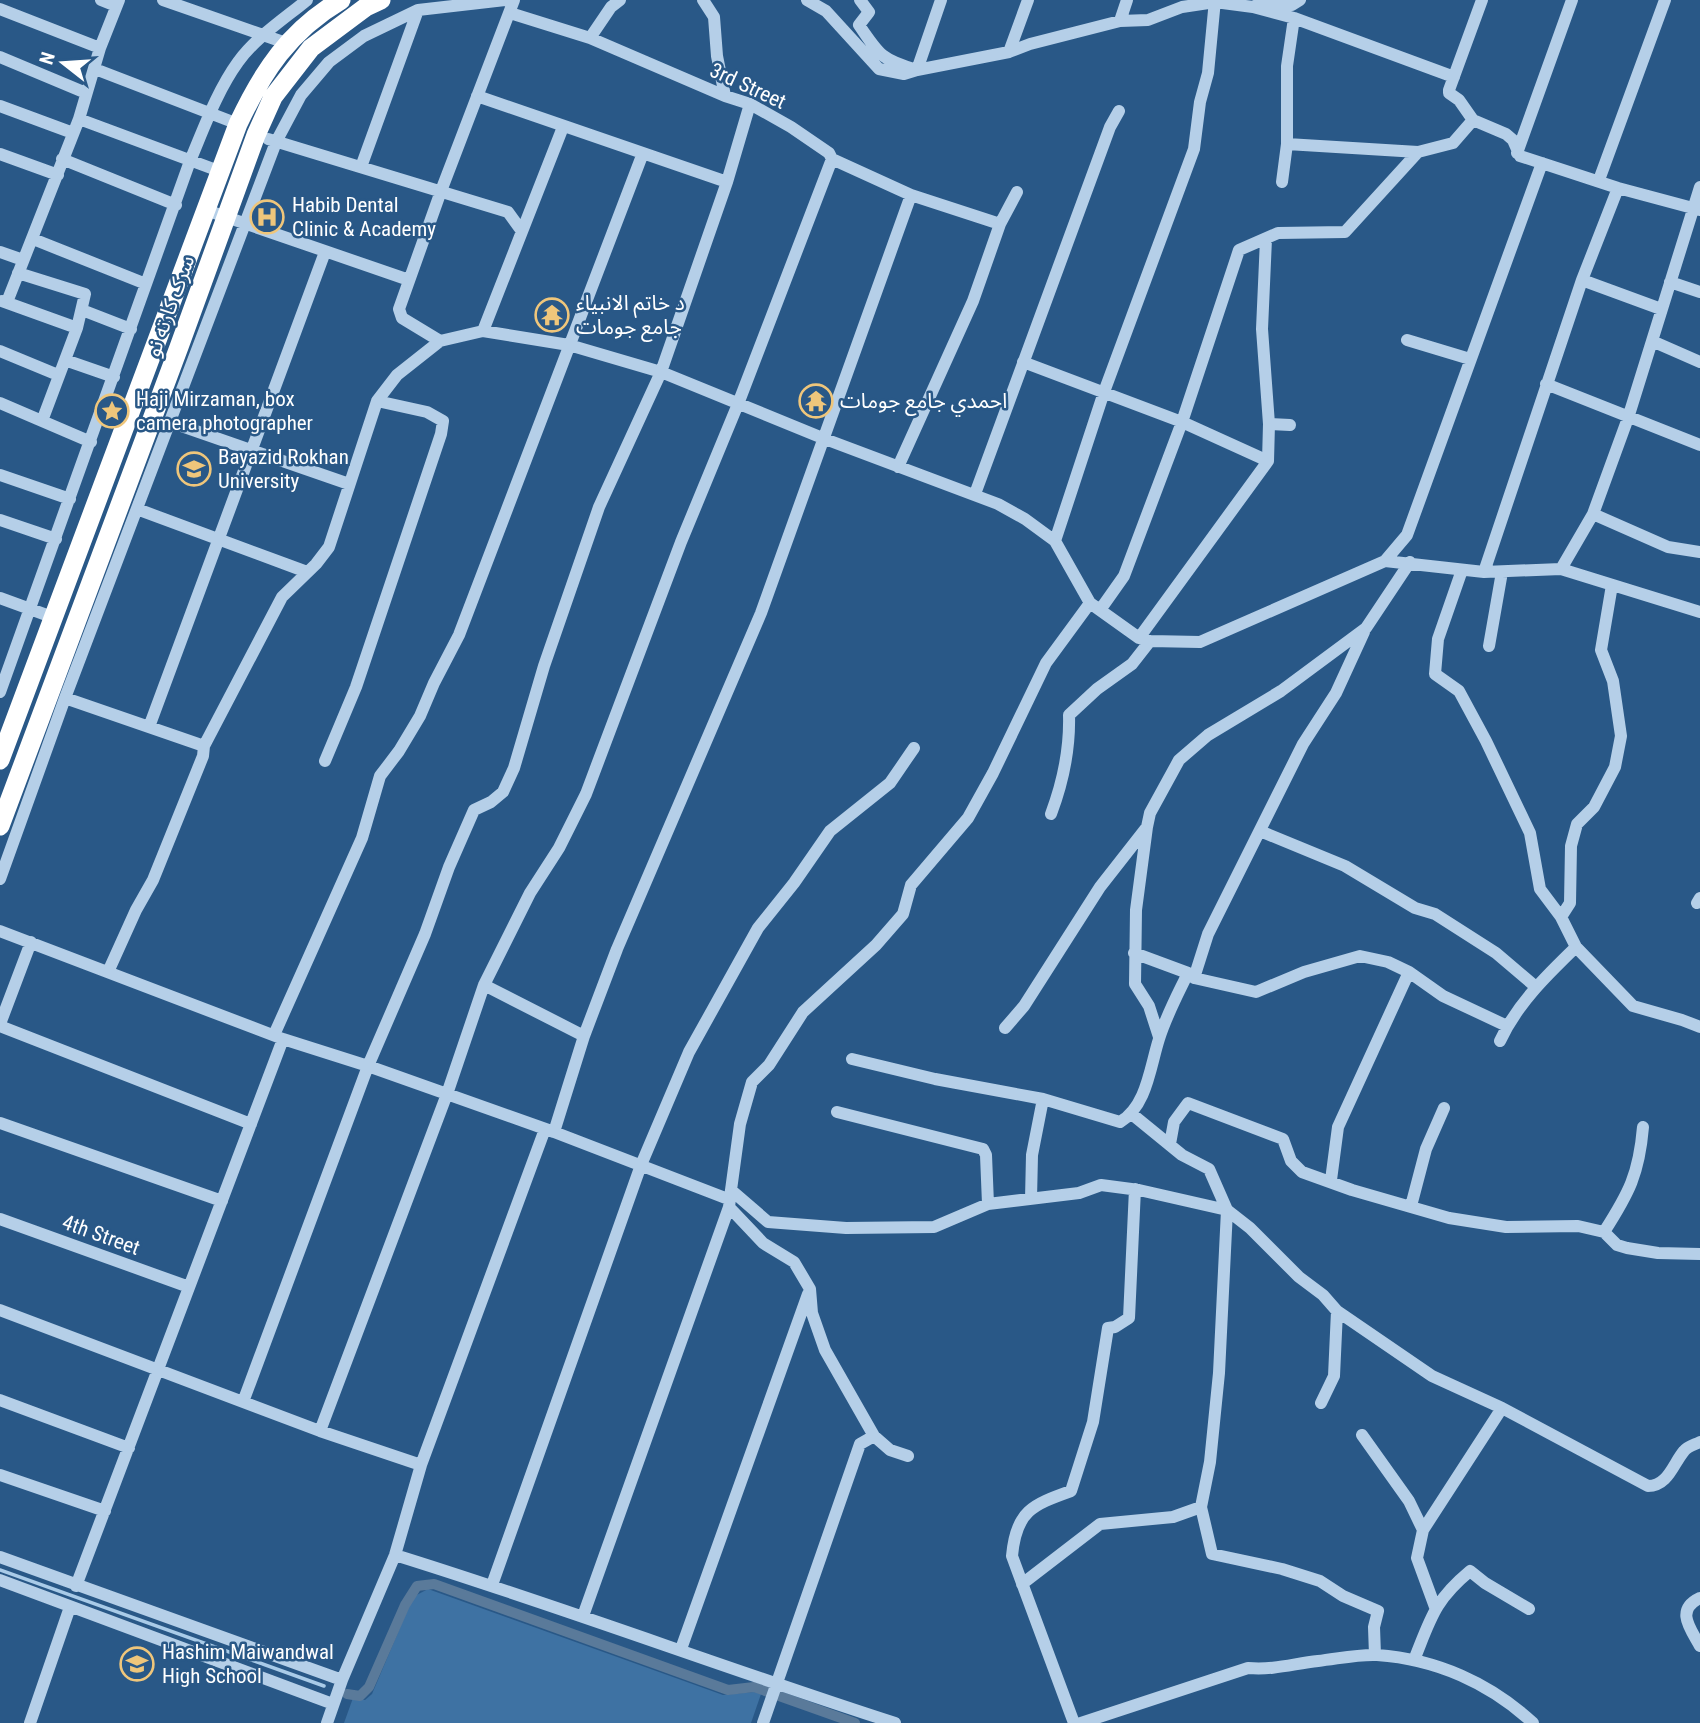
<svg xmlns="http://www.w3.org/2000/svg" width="1700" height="1723" font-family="'Roboto Condensed','Noto Sans Arabic',sans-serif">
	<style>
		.green { fill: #3e72a3 }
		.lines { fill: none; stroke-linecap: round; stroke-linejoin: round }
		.stream { stroke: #a9cbe8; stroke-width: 3.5 }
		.canal { stroke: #5a7a9a; stroke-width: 10 }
		.minor { stroke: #b5cfe8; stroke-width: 12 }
		.highway { stroke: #fff; stroke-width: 19 }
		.labels { text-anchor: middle; stroke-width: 5; stroke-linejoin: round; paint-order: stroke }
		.street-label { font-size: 21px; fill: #fff; stroke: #295887 }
		.poi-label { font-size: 21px; fill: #fff; stroke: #295887; text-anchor: start }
	</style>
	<rect width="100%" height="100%" fill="#295887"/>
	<!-- green -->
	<path class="green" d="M428,1589L723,1695L754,1692L761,1694L751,1723H344L353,1698L365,1700L372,1694L413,1597Z"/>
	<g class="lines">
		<!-- stream -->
		<path class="stream" d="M0,1570L324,1686"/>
		<!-- canal -->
		<path class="canal" d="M347,1694L360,1696L369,1687L405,1605L417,1586L434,1584L728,1690L754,1687L855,1723"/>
		<!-- minor -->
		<path class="minor" d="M101,0L116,6
			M163,0L286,43
			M703,0L714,17L717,56L725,96
			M807,0L826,11L879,69L904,74L917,70L1009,52L1030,44L1120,21L1148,20L1182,7L1215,2L1253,7L1294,18L1454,77
			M860,0L869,12L859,25C879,55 882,60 917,70L941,0
			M1482,0L1449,90V93L1459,100L1473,120L1506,134L1513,140L1520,156L1618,188L1700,210
			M1253,7L1265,1L1292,5L1300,0
			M0,9L100,48
			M510,13L590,38L725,96L750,104L791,127L829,153L832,159L911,195L1000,224
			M1120,21L1127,0
			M590,38L611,7L620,0
			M1009,52L1028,0
			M0,57L86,93
			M95,69L238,124
			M477,96L727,182
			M0,106L73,133
			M79,119L219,171
			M268,139L508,212L521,230
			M1287,144L1418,152
			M1517,153L1572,0
			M0,154L58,175
			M62,159L176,205
			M361,167L418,10
			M1599,180L1665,0
			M1282,182L1287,144V66L1294,18
			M206,210L409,280
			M33,239L146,284
			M0,252L23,260
			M18,273L85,294L77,328L42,421
			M1582,280L1661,309
			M1670,282L1700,292
			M2,301L77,328
			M7,302L79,119L100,48L119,0
			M82,310L131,329
			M483,331L563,127
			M1407,340L1470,359
			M440,341L402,318L399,309L441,191L514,0
			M1652,341L1700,362
			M0,351L58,375
			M65,360L114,377
			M1023,362L1182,422L1268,461
			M1546,384L1700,445
			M0,403L91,442
			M170,422L349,484
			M1269,424L1290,425
			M898,467L973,301L1000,224L1017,192
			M0,475L70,499
			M975,494L1110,127L1119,111
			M137,509L307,572
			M1593,514L1668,547L1700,552
			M0,520L56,539
			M1055,541L1104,392L1194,149L1200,102L1208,73L1215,0
			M1385,561L1407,535L1542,163
			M1561,569L1700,612
			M1462,570L1438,639L1435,674L1459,691L1486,741L1530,833L1540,889L1561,917L1576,947L1633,1006L1682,1020L1700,1027
			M1484,572L1582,280L1618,188
			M0,598L52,617
			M1100,610L1124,576L1182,422L1239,250L1278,233L1345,232L1418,152L1453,143L1473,120
			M1139,638L1268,461L1269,424L1262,329L1266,239
			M1489,646L1502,572
			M0,692L190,161C204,128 217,91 238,62C255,38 284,19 307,0
			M65,698L204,746L282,597L316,564L329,547L377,401L397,375L440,341L483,331L569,345L661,372L825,439L998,504L1025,519L1055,541L1090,603L1139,638L1150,641L1200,642L1385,561L1484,572L1561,569L1593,514L1628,418L1700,187
			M149,727L325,252
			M325,761L356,687L441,434L443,421L427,412L377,401
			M1051,814C1063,782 1070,749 1069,715L1097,689L1132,664L1150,641
			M1260,831L1345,866L1415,908L1435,914L1496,953L1536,987
			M0,879L65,698L276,142L301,95L329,62L364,36L418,10L505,0
			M1697,903L1700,898
			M1561,917L1570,903L1571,846L1577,824L1594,807L1615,767L1621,736L1613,681L1601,650L1612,585
			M0,931L283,1039L368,1066L554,1132L728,1199
			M1134,953L1188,973L1194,978L1256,992L1304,972L1360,956L1388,962L1409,972L1443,996L1507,1026
			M108,972L136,910L153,880L203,756L204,746
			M1194,978L1208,934L1303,744L1336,693L1364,632
			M484,985L584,1036
			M0,1024L31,942
			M0,1026L251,1124
			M1005,1028L1024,1006L1100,887L1147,827
			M274,1035L362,838L380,776L399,751L420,716L434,683L459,635L643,153
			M1159,1037L1149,1006L1135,984L1136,910L1147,827L1150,813L1179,760L1208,735L1281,691L1366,628L1410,562
			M1500,1041C1517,1004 1547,975 1576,947
			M852,1059L935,1079L1043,1099L1120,1122C1147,1106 1150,1067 1159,1039C1166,1016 1178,994 1188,973
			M837,1112L983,1149L986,1155L988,1204
			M1133,1115L1182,1155L1209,1169L1227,1210L1250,1228L1299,1277L1323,1295L1337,1311L1432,1376L1502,1408L1648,1486C1668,1486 1673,1464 1684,1451C1688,1446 1694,1445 1700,1442
			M0,1123L222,1201
			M554,1132L584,1036L617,949L761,613L911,195
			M1170,1144L1174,1122L1188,1103L1283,1139L1291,1161L1302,1172L1352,1190L1449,1218L1506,1227L1578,1226L1604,1232L1617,1245L1627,1248L1658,1253L1700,1254
			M1331,1180L1338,1127L1409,972
			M731,1190L740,1124L752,1082L769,1065L803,1012L876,945L903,914L911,885L968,818L993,773L1046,663L1090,603
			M1031,1199L1032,1155L1043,1099
			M1411,1206L1426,1149L1444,1108
			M0,1219L189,1287
			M1604,1232C1629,1193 1639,1174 1643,1127
			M0,1310L320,1431L421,1465
			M0,1400L129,1448
			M243,1402L368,1066L425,934L449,867L474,810L491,802L503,792L514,768L544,666L599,507L661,372L727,182L750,104
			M1321,1403L1334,1376L1337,1311
			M320,1431L447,1094L484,985L530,893L559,848L586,794L681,542L738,404L832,159
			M1362,1435L1409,1501L1423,1530L1417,1558L1435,1607
			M908,1456L890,1450L874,1436L825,1350L812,1313L810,1289L794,1262L763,1243L729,1207L731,1190L768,1222L846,1228L934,1227L988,1204L1079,1193L1101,1185L1139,1190L1227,1210L1219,1373L1210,1462L1201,1507L1212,1554L1282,1569L1320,1581L1343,1596L1378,1611L1374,1627L1375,1655
			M0,1475L105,1511
			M1423,1530L1502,1408
			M395,1555C563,1607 727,1669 895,1723
			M0,1557L342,1680
			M0,1580L333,1704
			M1022,1584L1100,1524L1173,1517L1201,1507
			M492,1585L641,1165L689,1052L758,928L794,883L830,831L890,783L914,748
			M76,1586L283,1039
			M1700,1598C1675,1610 1690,1628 1700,1646
			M583,1616L729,1207
			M681,1649L808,1294
			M1414,1660C1431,1618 1434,1601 1470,1571L1485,1583L1529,1609
			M30,1723L70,1607
			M327,1723L342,1680L395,1555L421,1465L545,1129
			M763,1723L860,1444L874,1436
			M1074,1723L1012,1556C1016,1511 1032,1505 1071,1491L1093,1422L1108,1328L1115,1327L1129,1318L1135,1189
			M1081,1723L1248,1668C1275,1670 1292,1664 1318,1661C1337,1659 1358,1654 1377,1655C1436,1659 1490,1683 1533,1723"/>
		<!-- highway -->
		<path class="highway" d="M0,760L238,124C263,71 289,31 341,0
			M0,826L179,347L256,135L273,97L311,48L366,7L381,0"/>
	</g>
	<!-- icons -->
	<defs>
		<symbol id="hospital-ring" viewBox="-11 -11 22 22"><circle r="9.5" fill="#295887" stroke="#efc67b" stroke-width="1.5"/><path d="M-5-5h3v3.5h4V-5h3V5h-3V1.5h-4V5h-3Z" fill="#efc67b"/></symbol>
		<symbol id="temple-ring" viewBox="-11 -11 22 22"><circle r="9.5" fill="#295887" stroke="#efc67b" stroke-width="1.5"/><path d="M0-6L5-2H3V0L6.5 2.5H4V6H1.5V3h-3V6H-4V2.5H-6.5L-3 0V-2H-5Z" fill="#efc67b"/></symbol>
		<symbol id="sight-ring" viewBox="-11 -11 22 22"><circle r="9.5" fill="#295887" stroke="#efc67b" stroke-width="1.5"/><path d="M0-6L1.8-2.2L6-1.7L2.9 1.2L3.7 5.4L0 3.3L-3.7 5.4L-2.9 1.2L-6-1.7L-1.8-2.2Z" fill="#efc67b"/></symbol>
		<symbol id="university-ring" viewBox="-11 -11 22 22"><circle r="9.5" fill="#295887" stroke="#efc67b" stroke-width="1.5"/><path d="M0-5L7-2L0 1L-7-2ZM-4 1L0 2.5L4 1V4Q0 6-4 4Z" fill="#efc67b"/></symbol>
		<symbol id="school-ring" viewBox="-11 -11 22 22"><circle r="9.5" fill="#295887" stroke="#efc67b" stroke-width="1.5"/><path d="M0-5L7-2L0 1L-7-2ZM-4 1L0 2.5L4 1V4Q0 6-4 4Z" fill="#efc67b"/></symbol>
	</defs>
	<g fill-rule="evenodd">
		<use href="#hospital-ring" x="248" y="198" width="38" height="38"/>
		<use href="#temple-ring" x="533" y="296" width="38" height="38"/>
		<use href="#temple-ring" x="797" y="382" width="38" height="38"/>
		<use href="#sight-ring" x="93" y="392" width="38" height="38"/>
		<use href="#university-ring" x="175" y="450" width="38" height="38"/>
		<use href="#school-ring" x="118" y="1645" width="38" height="38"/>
	</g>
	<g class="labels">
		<!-- street labels -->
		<g class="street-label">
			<text transform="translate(748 86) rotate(25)" y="7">3rd Street</text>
			<text transform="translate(170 306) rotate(-70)" y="7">سرک کارته نو</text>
			<text transform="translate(101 1235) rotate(20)" y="7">4th Street</text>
		</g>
		<!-- poi labels -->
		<g class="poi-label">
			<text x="292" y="212">Habib Dental<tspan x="292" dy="24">Clinic &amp; Academy</tspan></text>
			<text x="576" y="310">د خاتم الانبیاء<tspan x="576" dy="24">جامع جومات</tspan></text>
			<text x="136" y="406">Haji Mirzaman, box<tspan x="136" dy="24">camera photographer</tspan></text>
			<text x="840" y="408">احمدي جامع جومات</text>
			<text x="218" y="464">Bayazid Rokhan<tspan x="218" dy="24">University</tspan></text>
			<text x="162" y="1659">Hashim Maiwandwal<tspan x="162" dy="24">High School</tspan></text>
		</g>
	</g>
	<!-- north arrow -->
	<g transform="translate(63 63) rotate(287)" stroke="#295887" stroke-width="5" paint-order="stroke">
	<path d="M0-5L12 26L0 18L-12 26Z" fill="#ffffff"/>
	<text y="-10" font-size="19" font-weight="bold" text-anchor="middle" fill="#ffffff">N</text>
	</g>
</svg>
